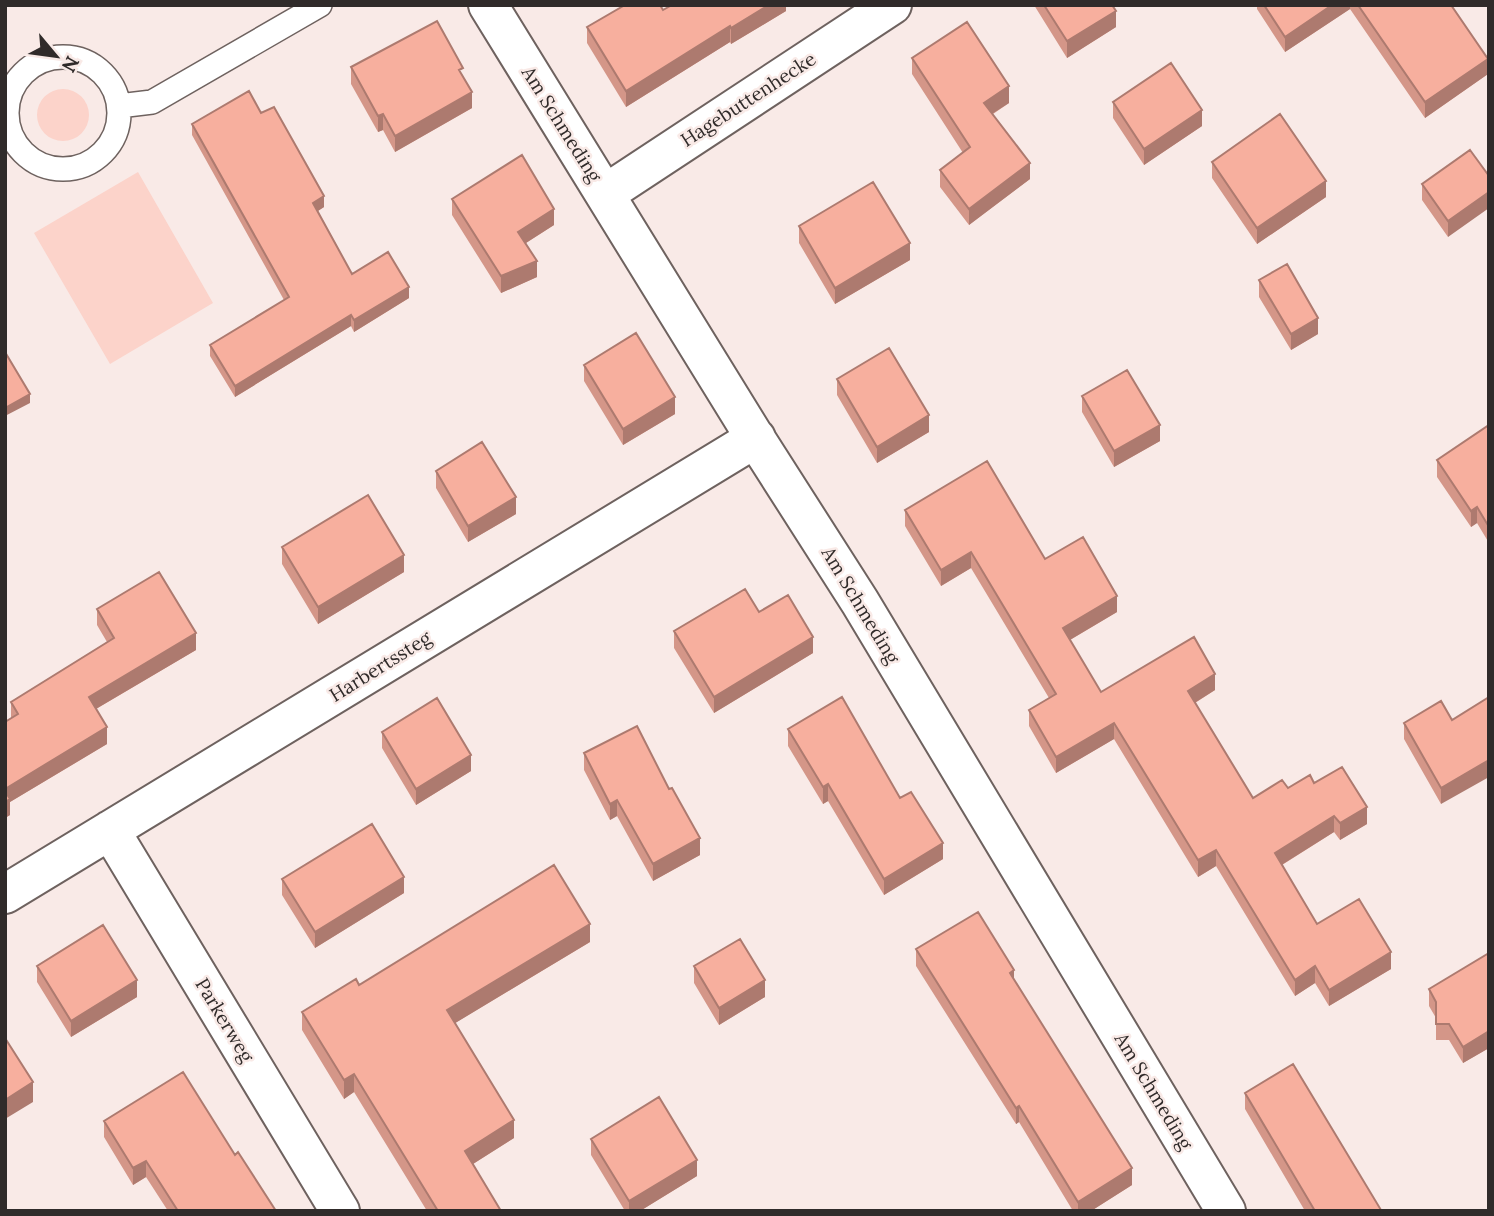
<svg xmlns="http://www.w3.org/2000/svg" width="1494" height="1216" font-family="Lora,serif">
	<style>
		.green { fill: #fcd3ca }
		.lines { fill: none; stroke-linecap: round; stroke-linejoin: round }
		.service-casing { stroke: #6e625f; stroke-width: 26 }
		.minor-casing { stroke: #6e625f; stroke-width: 42 }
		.service { stroke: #fff; stroke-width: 23 }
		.minor { stroke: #fff; stroke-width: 38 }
		.wall { fill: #d49688 }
		.shaded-wall { fill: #ad7a6f }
		.building { fill: #f7af9e; stroke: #ad7a6f; stroke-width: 2 }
		.labels { text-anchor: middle; stroke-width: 5; stroke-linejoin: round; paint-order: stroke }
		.street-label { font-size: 19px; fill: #302b2a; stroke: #f9eae7 }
	</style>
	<rect width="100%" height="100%" fill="#f9eae7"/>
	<!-- green -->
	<path class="green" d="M37 115a26 26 0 1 1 52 0a26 26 0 1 1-52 0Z
		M138,172L213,303L110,364L34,233Z"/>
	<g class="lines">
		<defs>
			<path id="service" d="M7 113a56 56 0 1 1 112 0a56 56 0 1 1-112 0Z
				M119,106L152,102L320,5"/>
			<path id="minor" d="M488,5L752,433L860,602L1226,1211
				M605,194L892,5
				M110,830L340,1211
				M5,894L756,438"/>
		</defs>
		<!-- service casing -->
		<use href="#service" class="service-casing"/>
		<!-- minor casing -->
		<use href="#minor" class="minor-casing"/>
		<!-- service -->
		<use href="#service" class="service"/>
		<!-- minor -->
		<use href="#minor" class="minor"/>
	</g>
	<!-- wall -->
	<path class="wall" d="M786,5V11L731,44L730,42L626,107L587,43V27L663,10Z
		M1034,5H1112L1116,27L1067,58Z
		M1257,5H1451L1488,74L1425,118L1350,9L1285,52L1257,9Z
		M912,58L1009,103L993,114L1030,179L969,225L940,187V170L963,153L912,74Z
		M351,67L463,76L472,108L395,152L383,130L378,132L351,84Z
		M1113,102L1202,126L1144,165L1113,118Z
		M261,113L324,207L318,211L352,274L409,298L354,332L351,326L235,397L210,356V345L284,300L192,135V124Z
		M1470,150L1448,237L1422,200V184Z
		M1212,162L1326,197L1257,244L1212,178Z
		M452,199L554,225L526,243L537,277L501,293L452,215Z
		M799,226L910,260L835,304L799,243Z
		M1259,280L1318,334L1291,350L1259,297Z
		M584,365L675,414L623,445L584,381Z
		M837,379L929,432L877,463L837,395Z
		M1082,396L1160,441L1114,467L1082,412Z
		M1489,425V543L1477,523L1471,527L1437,477V460Z
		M436,471L516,514L468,542L436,488Z
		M905,510L1045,559L1117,612L1070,640L1101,692L1215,690L1195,703L1253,798L1288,788L1314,783L1367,824L1340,840L1334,832L1282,865L1317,924L1391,969L1329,1006L1315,983L1295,996L1216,866L1198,877L1114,739L1056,773L1029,726V710L1049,698L971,568L941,586L905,526Z
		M282,547L404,572L318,624L282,564Z
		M97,609L196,650L96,709L107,744L10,802V815L5,818V722L11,718V702L107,642L97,625Z
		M759,612L813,653L714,713L674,648V631Z
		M1452,720L1441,804L1404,739V723Z
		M788,729L900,798L943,859L884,895L828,801L823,804L788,746Z
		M382,732L471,771L416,805L382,748Z
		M584,753L700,855L653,881L617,816L610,820L584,770Z
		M282,879L404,893L315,948L282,895Z
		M590,942L455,1023L514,1138L473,1164L501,1211H427L354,1092L344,1099L302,1030V1012L359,985Z
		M916,949L1014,980L1132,1185L1091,1211H1073L1019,1122L1016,1124L916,966Z
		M1489,953V1048L1463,1063L1449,1040H1436V1018L1429,1006V989Z
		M37,966L137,997L71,1037L37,982Z
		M694,966L765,997L719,1025L694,983Z
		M1245,1093L1381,1211H1305L1245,1109Z
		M104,1121L235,1155L276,1211H168L146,1177L133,1185L104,1137Z
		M591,1139L697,1176L640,1211H625L591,1155Z"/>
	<!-- shaded-wall -->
	<path class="shaded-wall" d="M769,5H786V11L731,44V28Z
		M1332,5H1350V9L1285,52V37Z
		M1116,11V27L1067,58V41Z
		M730,26V42L626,107V91Z
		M1488,59V74L1425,118V102Z
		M1009,86V103L984,119V103Z
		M472,92V108L395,152V136Z
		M1202,110V126L1144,165V149Z
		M383,114V130L378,132V116Z
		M1030,163V179L969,225V209Z
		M1326,181V197L1257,244V228Z
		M1489,192V208L1448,237V221Z
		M324,196V207L313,214V203Z
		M554,209V225L518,248V232Z
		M910,243V260L835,304V288Z
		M537,261V277L501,293V276Z
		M409,287V298L354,332V320Z
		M351,315V326L235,397V386Z
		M1318,318V334L1291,350V334Z
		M30,394V403L5,416V408Z
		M675,397V414L623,445V429Z
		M929,415V432L877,463V447Z
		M1160,425V441L1114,467V451Z
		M516,497V514L468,542V526Z
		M1477,507V523L1471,527V511Z
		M971,552V568L941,586V570Z
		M404,555V572L318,624V607Z
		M1117,596V612L1063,644V628Z
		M196,633V650L89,713V697Z
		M813,637V653L714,713V697Z
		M1215,674V690L1188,707V691Z
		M1114,723V739L1056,773V757Z
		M107,727V744L10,802V815L5,818V789Z
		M471,755V771L416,805V789Z
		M1489,760V777L1441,804V788Z
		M828,784V801L823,804V787Z
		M617,800V816L610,820V804Z
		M1367,807V824L1340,840V823Z
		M1334,816V832L1275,869V853Z
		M700,838V855L653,881V864Z
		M943,843V859L884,895V879Z
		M1216,850V866L1198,877V860Z
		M404,877V893L315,948V932Z
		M590,924V942L447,1028V1010Z
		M1391,952V969L1329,1006V990Z
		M1315,966V983L1295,996V980Z
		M1014,970V987L1010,973Z
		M137,980V997L71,1037V1021Z
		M765,980V997L719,1025V1008Z
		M1489,1031V1048L1463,1063V1047Z
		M354,1074V1092L344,1099V1080Z
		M33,1082V1102L5,1119V1100Z
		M1019,1106V1122L1016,1124V1108Z
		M514,1120V1138L465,1169V1151Z
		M697,1160V1176L640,1211H629V1201Z
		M146,1161V1177L133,1185V1168Z
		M1132,1168V1185L1091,1211H1078V1202Z"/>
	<!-- building -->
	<path class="building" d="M625,5H660L663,10L672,5H769L731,28L730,26L626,91L587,27Z
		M1044,5H1112L1116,11L1067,41Z
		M1264,5H1332L1285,37Z
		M1358,5H1451L1488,59L1425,102Z
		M437,21L463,68L459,70L472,92L395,136L383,114L378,116L351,67Z
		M967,22L1009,86L984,103L1030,163L969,209L940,170L970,147L912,58Z
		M1171,63L1202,110L1144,149L1113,102Z
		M249,91L261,113L274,107L324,196L313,203L352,274L388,252L409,287L354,320L351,315L235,386L210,345L289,297L192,124Z
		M1280,114L1326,181L1257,228L1212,162Z
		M1470,150L1489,176V192L1448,221L1422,184Z
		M522,155L554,209L518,232L537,261L501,276L452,199Z
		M873,182L910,243L835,288L799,226Z
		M1287,264L1318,318L1291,334L1259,280Z
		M636,333L675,397L623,429L584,365Z
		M889,348L929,415L877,447L837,379Z
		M5,352L30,394L5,408Z
		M1127,370L1160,425L1114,451L1082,396Z
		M1489,425V527L1477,507L1471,511L1437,460Z
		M482,442L516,497L468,526L436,471Z
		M987,461L1045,559L1083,537L1117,596L1063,628L1101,692L1194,637L1215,674L1188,691L1253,798L1282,780L1288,788L1310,775L1314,783L1342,767L1367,807L1340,823L1334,816L1275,853L1317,924L1359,899L1391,952L1329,990L1315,966L1295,980L1216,850L1198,860L1114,723L1056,757L1029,710L1056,694L971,552L941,570L905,510Z
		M368,495L404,555L318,607L282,547Z
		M159,572L196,633L89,697L107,727L5,789V722L18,714L11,702L114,638L97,609Z
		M745,589L759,612L788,595L813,637L714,697L674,631Z
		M842,697L900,798L911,792L943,843L884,879L828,784L823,787L788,729Z
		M1489,697V760L1441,788L1404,723L1441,701L1452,720Z
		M437,698L471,755L416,789L382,732Z
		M637,726L669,789L672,788L700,838L653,864L617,800L610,804L584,753Z
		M5,791L10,799L5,802Z
		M372,824L404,877L315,932L282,879Z
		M554,865L590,924L447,1010L514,1120L465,1151L501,1211H438L354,1074L344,1080L302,1012L356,979L359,985Z
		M978,912L1014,970L1010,973L1132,1168L1078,1202L1019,1106L1016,1108L916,949Z
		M103,925L137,980L71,1021L37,966Z
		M740,939L765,980L719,1008L694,966Z
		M1489,953V1031L1463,1047L1449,1024H1436V1002L1429,989Z
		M5,1038L33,1082L5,1100Z
		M1293,1064L1381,1210L1380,1211H1315L1245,1093Z
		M183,1072L235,1155L238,1152L276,1211H178L146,1161L133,1168L104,1121Z
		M659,1097L697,1160L629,1201L591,1139Z"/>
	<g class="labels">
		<!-- street labels -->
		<g class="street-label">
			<text transform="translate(748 99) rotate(-33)" y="7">Hagebuttenhecke</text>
			<text transform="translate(562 124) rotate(58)" y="7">Am Schmeding</text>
			<text transform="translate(861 605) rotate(59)" y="7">Am Schmeding</text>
			<text transform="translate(380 666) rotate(-32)" y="7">Harbertssteg</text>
			<text transform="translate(225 1020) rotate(59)" y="7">Parkerweg</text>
			<text transform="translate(1154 1091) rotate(59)" y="7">Am Schmeding</text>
		</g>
	</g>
	<!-- border -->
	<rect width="1494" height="1216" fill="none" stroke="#302b2a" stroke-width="14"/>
	<!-- north arrow -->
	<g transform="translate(56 56) rotate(119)" stroke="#f9eae7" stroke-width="5" paint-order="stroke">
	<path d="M0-5L12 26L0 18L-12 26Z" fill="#302b2a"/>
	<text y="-10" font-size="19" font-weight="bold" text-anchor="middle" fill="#302b2a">N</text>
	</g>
</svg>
